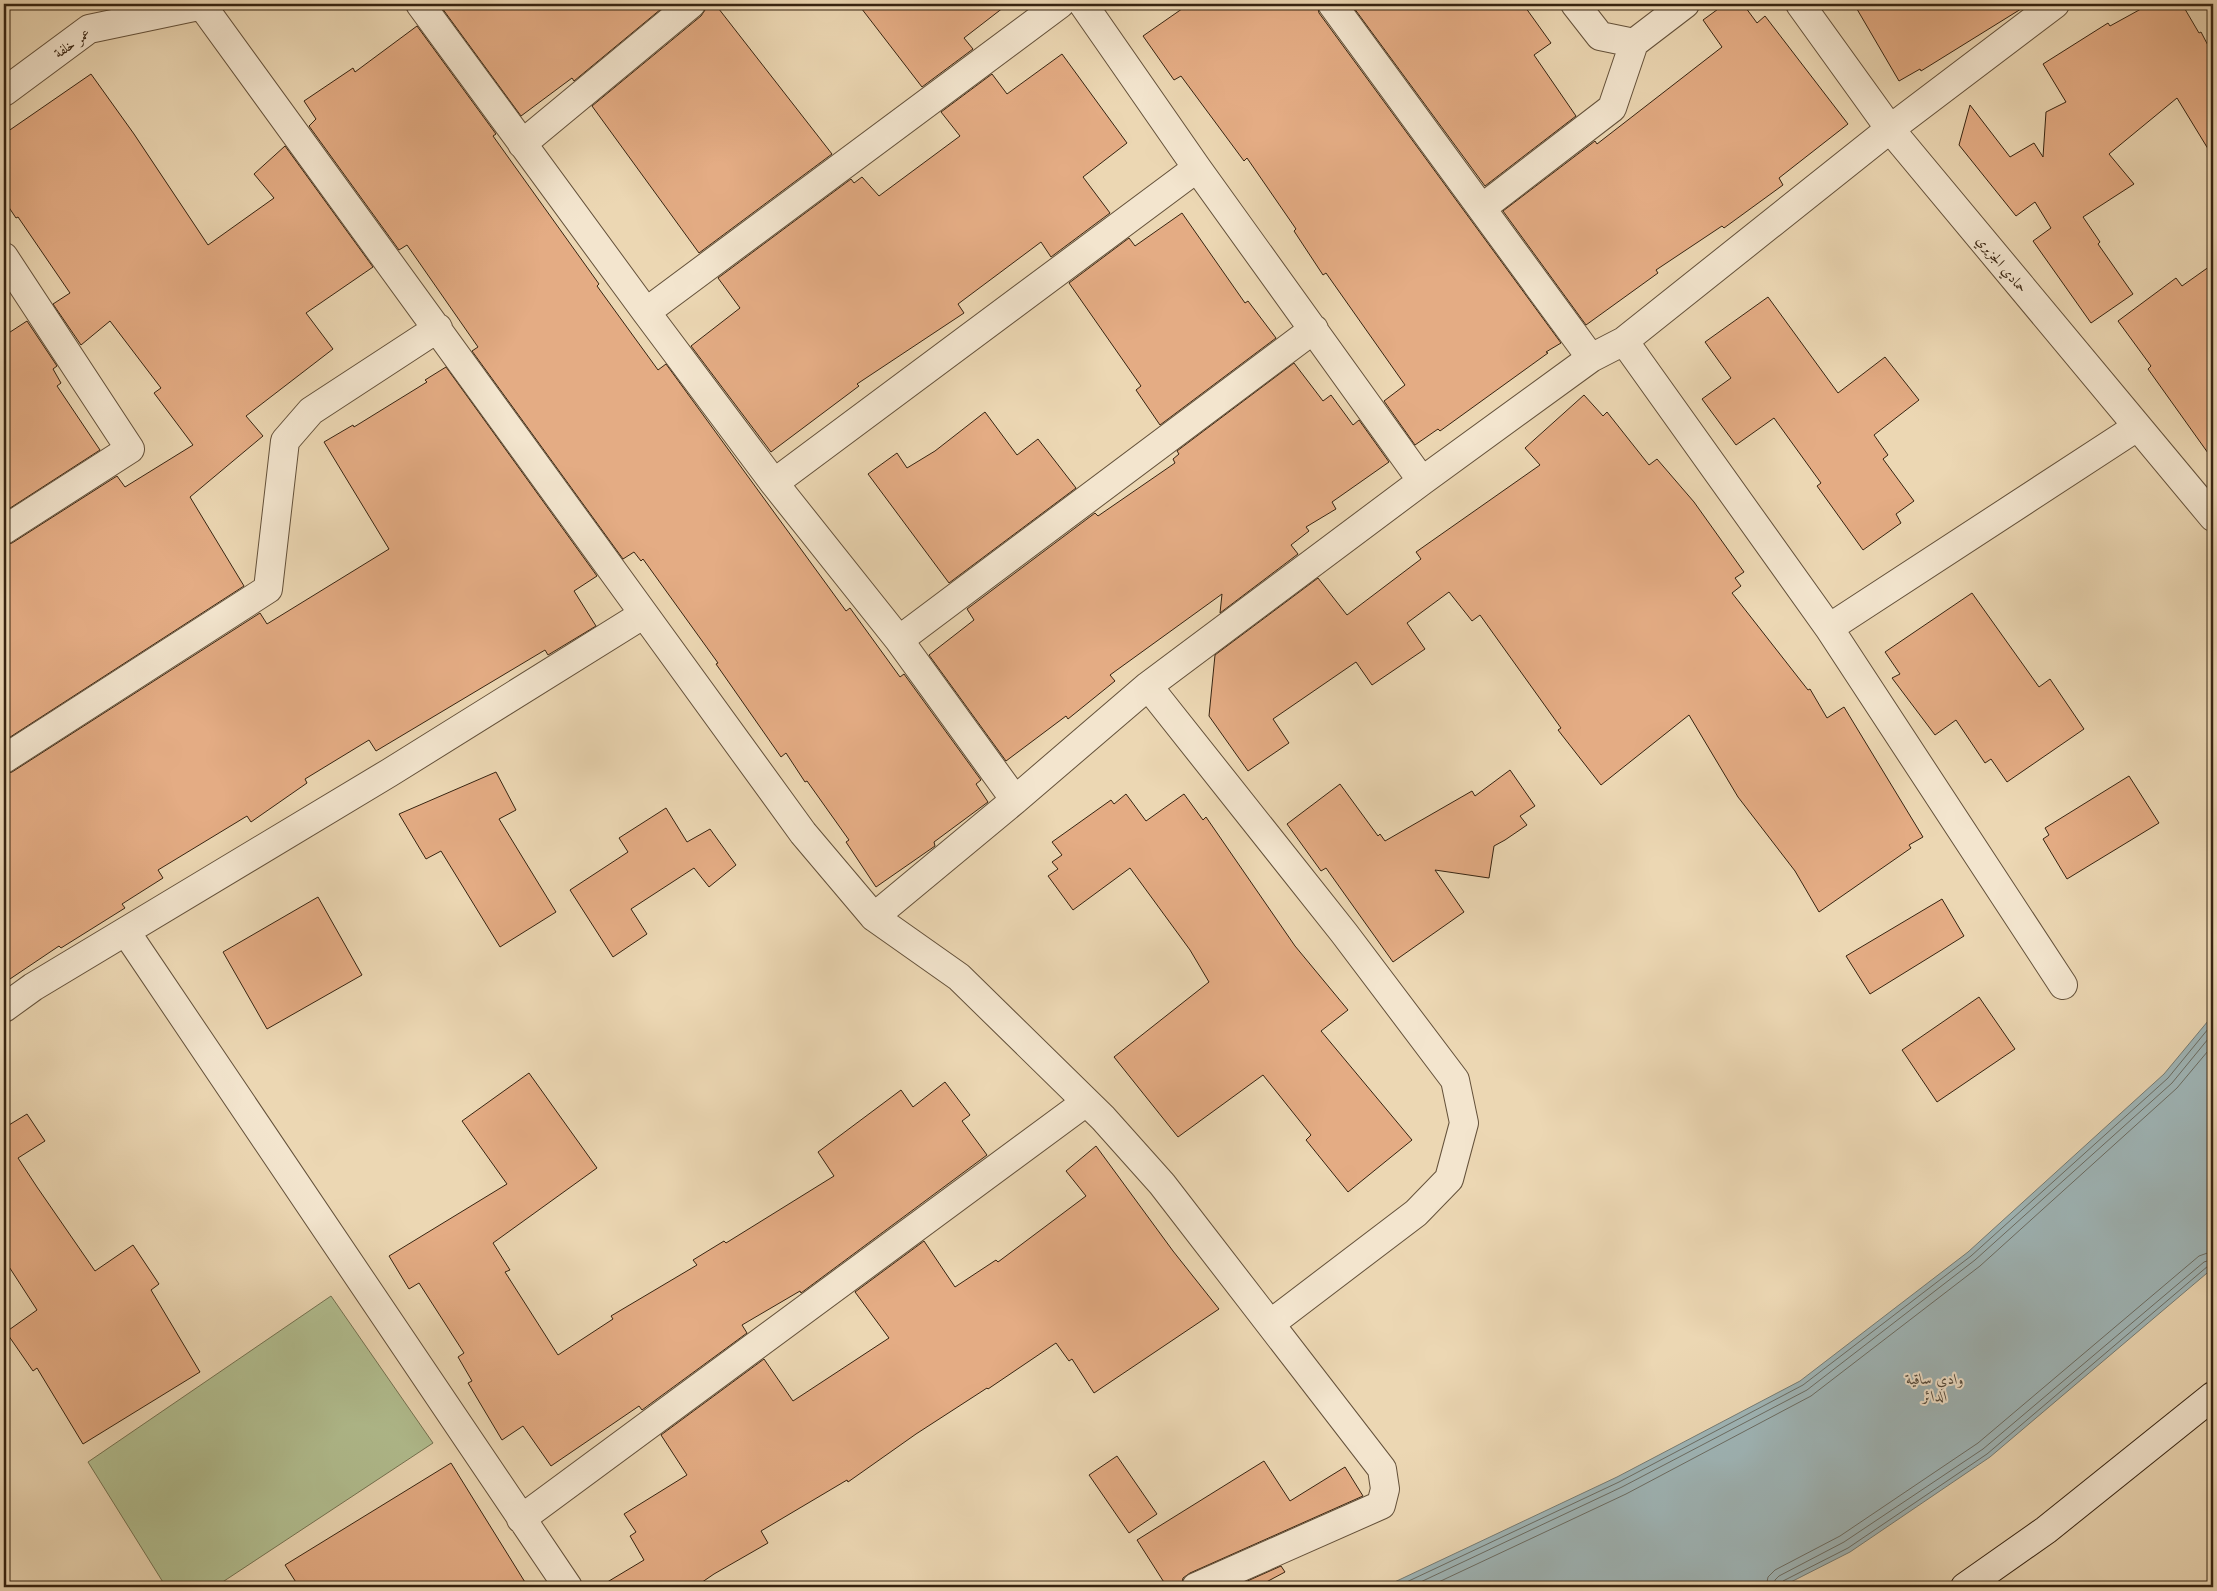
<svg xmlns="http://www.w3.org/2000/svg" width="2217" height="1591" font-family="'Old Standard TT',Amiri,serif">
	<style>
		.green { fill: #b2bf91; stroke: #747251 }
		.water { fill: #9fb6b8; stroke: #757c75 }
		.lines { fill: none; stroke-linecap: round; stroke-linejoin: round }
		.shore { stroke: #6b6d64; stroke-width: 1 }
		.building { fill: #e4ac84; stroke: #372411 }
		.street-casing { stroke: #64513a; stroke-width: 30 }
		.secondary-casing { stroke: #372411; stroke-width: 30 }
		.street { stroke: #f3e5ce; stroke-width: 28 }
		.secondary { stroke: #f3e5ce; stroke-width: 28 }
		.labels { text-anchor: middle; stroke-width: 4; stroke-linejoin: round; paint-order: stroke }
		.street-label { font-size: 14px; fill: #372411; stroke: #f3e5ce }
		.water-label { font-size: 15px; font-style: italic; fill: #51483b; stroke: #f3e5ce }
	</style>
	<rect width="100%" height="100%" fill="#ecd7b3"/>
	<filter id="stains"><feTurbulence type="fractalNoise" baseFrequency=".004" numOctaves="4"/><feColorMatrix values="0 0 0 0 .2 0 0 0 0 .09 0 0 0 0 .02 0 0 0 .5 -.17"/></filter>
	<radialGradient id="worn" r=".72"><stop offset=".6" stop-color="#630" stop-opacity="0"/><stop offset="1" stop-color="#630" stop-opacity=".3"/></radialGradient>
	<!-- green -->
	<path class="green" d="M331,1296L433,1443L215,1587H166L88,1462Z"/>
	<!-- water -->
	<path class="water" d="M2213,1015V1268L1990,1457L1850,1552L1781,1587H1384L1617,1477L1800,1381L1968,1252L2164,1074Z"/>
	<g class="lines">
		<!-- shore -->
		<path class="shore" d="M1396,1587L1619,1482L1803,1385L1971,1256L2168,1078L2213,1023
			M1410,1587L1622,1487L1807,1390L1975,1260L2172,1083L2213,1033
			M1428,1587L1626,1494L1811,1396L1980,1266L2177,1088L2213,1045
			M1766,1587L1768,1577L1775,1570L1840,1536L1978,1443L2199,1256L2213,1251
			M1774,1587L1775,1580L1779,1576L1844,1542L1983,1449L2204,1262L2213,1259
			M1780,1587L1783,1581L1848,1548L1987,1454L2208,1266L2213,1265"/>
	</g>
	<!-- building -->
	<path class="building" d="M448,4H667L574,81L572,78L521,116L442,8Z
		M706,4H715L832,154L699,253L592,106L701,16L705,10Z
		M858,4H1008L964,38L973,49L922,87Z
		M1189,4H1317L1319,13L1561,343L1546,352L1548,353L1440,431L1438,429L1415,445L1384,401L1405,385L1326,273L1323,275L1294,231L1296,229L1247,158L1244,161L1181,76L1174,80L1143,36Z
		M1351,4H1523L1551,43L1534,55L1576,116L1485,186Z
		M1725,4H1743L1757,23L1765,16L1848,124L1779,178L1783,185L1724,228L1722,226L1656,270L1658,273L1586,325L1503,211L1595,141L1597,144L1722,47L1703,20Z
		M1854,4H2029L1921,71L1920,69L1899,81Z
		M2150,4H2182L2199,33L2201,32L2213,55V157L2177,98L2109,154L2134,184L2083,217L2100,242L2098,244L2133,294L2091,323L2033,241L2051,228L2035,202L2016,216L1959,145L1970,105L2010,157L2034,143L2043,157L2046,112L2066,102L2043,64L2108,23L2110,26Z
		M417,26L496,134L493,136L599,284L597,286L658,370L666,364L846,611L850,608L900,677L904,674L981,780L976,784L988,802L934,842L935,846L876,887L846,842L849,840L807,781L805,782L786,753L781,757L716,664L718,663L643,559L641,561L634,552L623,559L472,351L478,347L407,245L399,250L309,126L316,119L304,101L353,68L355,72Z
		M1062,54L1127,143L1083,177L1110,213L1051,257L1041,242L958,304L964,313L857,384L859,386L771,452L691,346L740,308L718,278L851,179L854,183L862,177L879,196L960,136L941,112L992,74L1007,94Z
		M91,74L134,134L208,245L274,198L254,174L285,146L373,267L306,313L333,349L246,416L263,436L190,497L244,586L4,741V545L12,543L117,476L125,487L193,445L154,393L161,388L110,321L81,345L53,304L70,293L18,217L16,218L4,200V134Z
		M1182,213L1245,303L1248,301L1276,338L1160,425L1136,390L1141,386L1069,283L1129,238L1135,246Z
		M2213,264V460L2148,369L2151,366L2118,321L2176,278L2182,286Z
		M1768,297L1838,393L1885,357L1919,400L1874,435L1888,455L1883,459L1914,501L1896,514L1901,523L1863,550L1817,486L1821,483L1774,418L1736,445L1702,399L1731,378L1705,342Z
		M27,321L57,366L53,369L61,383L57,386L100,450L4,512V336Z
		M1294,363L1323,401L1331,395L1353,425L1359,420L1389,462L1332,502L1336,509L1306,527L1309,531L1291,545L1298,554L1220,613L1222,594L1110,675L1115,681L1068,719L1066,716L1006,761L929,655L974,620L967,609L1095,513L1098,516L1175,463L1173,459L1179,454L1177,451Z
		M446,367L597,576L574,591L596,626L548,655L545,650L376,751L369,740L305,779L307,783L251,822L247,816L158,870L163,878L122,904L125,908L61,948L59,946L4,983V774L12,772L260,613L267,624L389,549L324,442L353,425L354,427L427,382L425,380Z
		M1584,395L1603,416L1607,412L1649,465L1657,459L1694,502L1744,572L1735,578L1741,586L1732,593L1808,690L1810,689L1827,718L1844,707L1923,837L1909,845L1911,848L1819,912L1795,871L1738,797L1689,715L1601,785L1558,730L1561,728L1480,615L1472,621L1449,592L1407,623L1425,649L1372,685L1356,662L1273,719L1289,743L1248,771L1209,716L1215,655L1318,578L1347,615L1421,559L1416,552L1540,465L1525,448Z
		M985,412L1017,455L1038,439L1076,488L949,583L868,474L897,453L907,468L935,451Z
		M1972,593L2039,687L2050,679L2084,729L2007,782L1991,759L1985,763L1956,720L1935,735L1892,678L1900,674L1885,652Z
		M1510,770L1535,806L1520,816L1527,825L1505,840L1494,846L1489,878L1435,870L1464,912L1393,962L1326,868L1321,871L1287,824L1340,784L1378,836L1380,834L1385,841L1472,791L1475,796Z
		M496,772L516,810L499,819L556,912L500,947L441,851L426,859L399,814Z
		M2129,776L2159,823L2067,879L2043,839L2049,835L2045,828Z
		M1126,794L1146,821L1184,794L1203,820L1206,817L1295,946L1348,1010L1321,1031L1412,1140L1348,1192L1306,1140L1311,1135L1263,1075L1178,1137L1114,1057L1209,982L1190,950L1130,868L1073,910L1048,876L1058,869L1052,862L1062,855L1052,842L1111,800L1114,804Z
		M666,808L687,842L710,829L736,865L709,887L694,868L631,909L647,934L613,957L570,890L628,852L619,838Z
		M318,897L362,975L267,1029L223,952Z
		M1942,899L1964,936L1870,994L1846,956Z
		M1979,997L2015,1049L1937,1102L1902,1050Z
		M529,1073L597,1168L493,1243L510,1270L505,1272L558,1355L613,1319L611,1316L697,1265L693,1260L724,1241L726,1243L834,1176L818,1152L901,1090L913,1107L945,1082L970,1115L962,1121L987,1155L801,1293L800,1291L742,1325L747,1333L642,1410L639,1406L551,1466L523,1426L502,1440L468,1383L472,1381L458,1357L464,1353L419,1283L409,1289L389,1256L507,1184L462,1121Z
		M27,1114L45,1141L18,1158L37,1187L95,1271L133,1245L159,1284L151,1290L200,1372L83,1444L37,1368L33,1371L6,1332L37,1310L4,1259V1128Z
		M1096,1146L1173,1251L1219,1309L1094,1393L1072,1359L1069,1361L1056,1343L988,1389L987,1388L916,1434L848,1482L847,1480L761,1531L768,1543L714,1574L695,1587H599L644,1560L630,1536L636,1532L624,1514L687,1475L661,1435L764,1359L793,1401L889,1338L855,1292L924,1241L955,1287L996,1260L998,1262L1086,1196L1066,1171Z
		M1117,1456L1157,1514L1129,1533L1089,1475Z
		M1264,1461L1290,1501L1345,1467L1363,1496L1190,1573L1183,1578L1181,1587H1167L1137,1540Z
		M451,1463L528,1587H299L285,1565Z
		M1281,1566L1285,1572L1257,1587H1234Z"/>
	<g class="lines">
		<defs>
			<path id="street" d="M201,4L644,614
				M420,4L646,312L774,483L899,640L1015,800
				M1083,4L1197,168L1422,481
				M1332,4L1591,358
				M1575,4L1600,36L1634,43L1685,4
				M1800,4L1890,129L2213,517
				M4,92L89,29L208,4
				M522,144L691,4
				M1482,208L1612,108L1634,43
				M4,257L130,449L4,530
				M646,312L1060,4
				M1624,341L1829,628L2063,985
				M774,483L1197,168
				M1829,628L2137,427
				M899,640L1314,329
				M1148,686L1344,933L1455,1080L1464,1123L1449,1179L1416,1213L1270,1324
				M4,759L268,589L285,441L311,411L438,328
				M874,917L959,977L1103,1118L1162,1184L1382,1469L1385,1489L1381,1505L1196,1587
				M126,932L568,1587
				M4,1008L33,987L389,773L644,614L803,833L874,917L1015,800L1148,686L1422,481L1591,358L1624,341L1890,129L2055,4
				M521,1519L1086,1102"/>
			<path id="secondary" d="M1965,1587L2046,1530L2213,1396"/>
		</defs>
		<!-- street casing -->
		<use href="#street" class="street-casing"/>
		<!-- secondary casing -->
		<use href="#secondary" class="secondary-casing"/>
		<!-- street -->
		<use href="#street" class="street"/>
		<!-- secondary -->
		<use href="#secondary" class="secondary"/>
	</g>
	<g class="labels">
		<!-- street labels -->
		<g class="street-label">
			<text transform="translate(72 43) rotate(-34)" y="5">عمر خلفة</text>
			<text transform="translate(2002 264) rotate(50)" y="5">حمادي الجزيري</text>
		</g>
		<!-- water labels -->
		<g class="water-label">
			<text x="1935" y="1384">وادي ساقية<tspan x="1935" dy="17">الدائر</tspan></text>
		</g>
	</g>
	<!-- margin -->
	<rect width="2217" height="1591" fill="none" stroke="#ecd7b3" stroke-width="20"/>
	<rect x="5" y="5" width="2207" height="1581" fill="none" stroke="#372411" stroke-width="2.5"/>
	<rect x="10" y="10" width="2197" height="1571" fill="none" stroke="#372411"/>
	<rect width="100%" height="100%" filter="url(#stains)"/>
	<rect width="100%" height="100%" fill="url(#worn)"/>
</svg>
